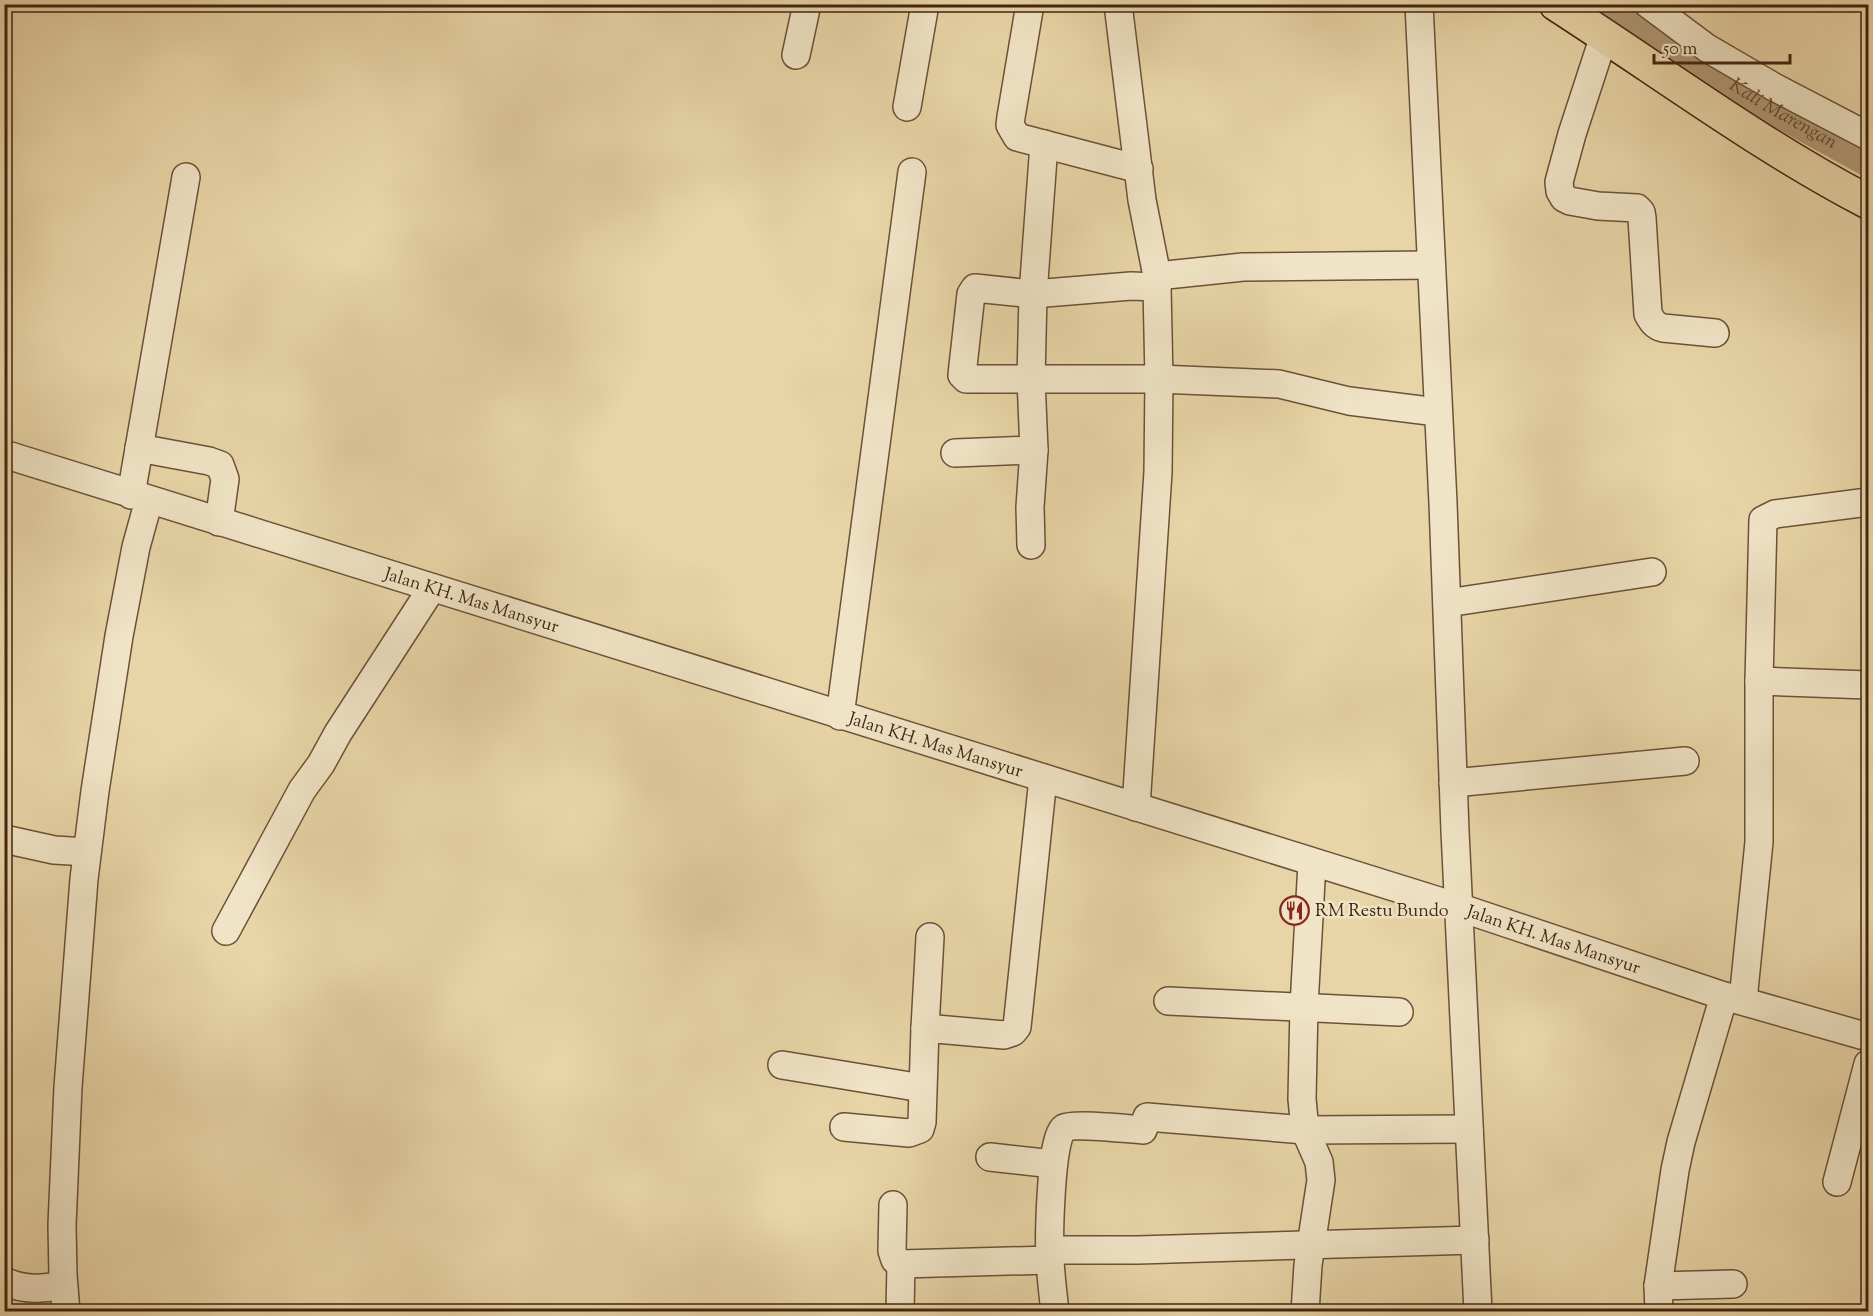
<svg xmlns="http://www.w3.org/2000/svg" width="1873" height="1316" font-family="'Sorts Mill Goudy',serif">
	<style>
		.lines { fill: none; stroke-linecap: round; stroke-linejoin: round }
		.river { stroke: #b09975; stroke-width: 33 }
		.minor-casing { stroke: #6c5138; stroke-width: 30 }
		.highway-casing { stroke: #422513; stroke-width: 36 }
		.minor { stroke: #f0e4c6; stroke-width: 27 }
		.highway { stroke: #e8d5a7; stroke-width: 33 }
		.labels { text-anchor: middle; stroke-width: 5; stroke-linejoin: round; paint-order: stroke }
		.street-label { font-size: 18px; fill: #422513; stroke: #f0e4c6 }
		.poi-label { font-size: 18px; fill: #422513; stroke: #f0e4c6; text-anchor: start }
		.water-label { font-size: 20px; font-style: italic; fill: #634830; stroke: #f0e4c6 }
	</style>
	<rect width="100%" height="100%" fill="#e8d5a7"/>
	<filter id="stains"><feTurbulence type="fractalNoise" baseFrequency=".00333" numOctaves="4"/><feColorMatrix values="0 0 0 0 .2 0 0 0 0 .09 0 0 0 0 .02 0 0 0 .5 -.17"/></filter>
	<radialGradient id="worn" r=".72"><stop offset=".6" stop-color="#630" stop-opacity="0"/><stop offset="1" stop-color="#630" stop-opacity=".3"/></radialGradient>
	<g class="lines">
		<!-- river -->
		<path class="river" id="s1" d="M1609,4L1770,106L1868,160"/>
		<defs>
			<g id="minor">
				<path d="M1030,4L1011,117L1010,125L1017,137L1139,169"/>
				<path d="M1118,4L1142,200L1157,276V287L1159,379L1158,472L1136,807"/>
				<path d="M1419,4L1443,503L1455,831L1478,1312"/>
				<path d="M1648,4L1707,48L1774,87L1868,136"/>
				<path d="M1604,36L1572,134L1559,182L1560,191L1564,198L1570,201L1598,206L1637,208L1641,212L1642,218L1648,314C1652,321 1655,326 1663,328L1715,333"/>
				<path d="M796,55L807,4"/>
				<path d="M907,107L925,4"/>
				<path d="M1157,276L1243,267L1431,265"/>
				<path d="M1157,287L1131,286L1033,294L975,288L971,294L962,375L966,379H1159L1279,384L1349,401L1437,412"/>
				<path d="M139,448L209,461L220,465L225,479L219,522"/>
				<path d="M955,453L1034,450"/>
				<path id="s2" d="M4,454L1458,907L1724,996L1868,1037"/>
				<path d="M131,495L186,177"/>
				<path d="M1031,545L1030,507L1034,450L1031,379L1033,294L1044,144"/>
				<path d="M1447,603L1652,572"/>
				<path d="M1759,681L1868,685"/>
				<path d="M840,716L912,172"/>
				<path d="M1453,783L1685,761"/>
				<path d="M4,839L54,850L87,852"/>
				<path d="M226,931L302,790L321,764L338,733L432,588"/>
				<path d="M1743,1000L1759,842V681L1763,520L1775,514L1868,502"/>
				<path d="M1168,1001L1399,1012"/>
				<path d="M925,1028L930,937"/>
				<path d="M782,1065L922,1088"/>
				<path d="M844,1127L909,1133L920,1129L922,1122L925,1028L1004,1035L1013,1032L1017,1027L1043,778"/>
				<path d="M990,1157L1053,1164"/>
				<path d="M1837,1182L1868,1064"/>
				<path d="M893,1205L892,1251L895,1260L901,1264L1050,1260"/>
				<path d="M1050,1250H1138L1475,1240"/>
				<path d="M4,1281C25,1291 42,1289 63,1285"/>
				<path d="M1658,1286L1733,1284"/>
				<path d="M66,1312L63,1275L62,1225L68,1087L84,879L95,791L119,636L136,547L149,500"/>
				<path d="M900,1312L901,1264"/>
				<path d="M1055,1312C1053,1295 1051,1277 1050,1261C1049,1241 1050,1137 1064,1128C1074,1123 1129,1129 1143,1130L1147,1117L1305,1130L1469,1129"/>
				<path d="M1305,1312L1308,1265L1321,1180L1319,1162L1305,1130L1302,1099L1304,1006L1312,863"/>
				<path d="M1659,1312L1658,1286L1675,1170L1681,1142L1724,996"/>
			</g>
			<path id="highway" d="M1556,4C1660,71 1759,145 1868,202"/>
		</defs>
		<!-- minor casing -->
		<use href="#minor" class="minor-casing"/>
		<!-- highway casing -->
		<use href="#highway" class="highway-casing"/>
		<!-- minor -->
		<use href="#minor" class="minor"/>
		<!-- highway -->
		<use href="#highway" class="highway"/>
	</g>
	<!-- icons -->
	<defs>
		<symbol id="restaurant-ring" viewBox="-11 -11 22 22"><circle r="9.5" fill="#f0e4c6" stroke="#8f2418" stroke-width="1.5"/><path d="M-5-6h1v4h1v-4h1v4h1v-4h1v5L-1.5 .5V6h-2V.5L-5-1ZM5-6V6H3V1.5H1.5Q1.5-4 5-6Z" fill="#8f2418"/></symbol>
	</defs>
	<g fill-rule="evenodd">
		<use href="#restaurant-ring" x="1278" y="894" width="33" height="33"/>
	</g>
	<g class="labels">
		<!-- street labels -->
		<g class="street-label">
			<text dy="6" stroke="none"><textPath href="#s2" startOffset="490">Jalan KH. Mas Mansyur</textPath></text>
			<text dy="6" stroke="none"><textPath href="#s2" startOffset="976">Jalan KH. Mas Mansyur</textPath></text>
			<text dy="6" stroke="none"><textPath href="#s2" startOffset="1624">Jalan KH. Mas Mansyur</textPath></text>
		</g>
		<!-- poi labels -->
		<g class="poi-label">
			<text x="1315" y="916">RM Restu Bundo</text>
		</g>
		<!-- water labels -->
		<g class="water-label">
			<text dy="7" stroke="none"><textPath href="#s1" startOffset="206">Kali Marengan</textPath></text>
		</g>
	</g>
	<!-- margin -->
	<rect width="1873" height="1316" fill="none" stroke="#e8d5a7" stroke-width="24"/>
	<rect x="6" y="6" width="1861" height="1304" fill="none" stroke="#422513" stroke-width="3"/>
	<rect x="12" y="12" width="1849" height="1292" fill="none" stroke="#422513" stroke-width="1.5"/>
	<!-- scale -->
	<path d="M1654 54v9h136v-9" fill="none" stroke="#422513" stroke-width="3"/>
	<text x="1663" y="54" font-size="18" fill="#422513" stroke="#f0e4c6" stroke-width="4.5" paint-order="stroke">50 m</text>
	<rect width="100%" height="100%" filter="url(#stains)"/>
	<rect width="100%" height="100%" fill="url(#worn)"/>
</svg>
